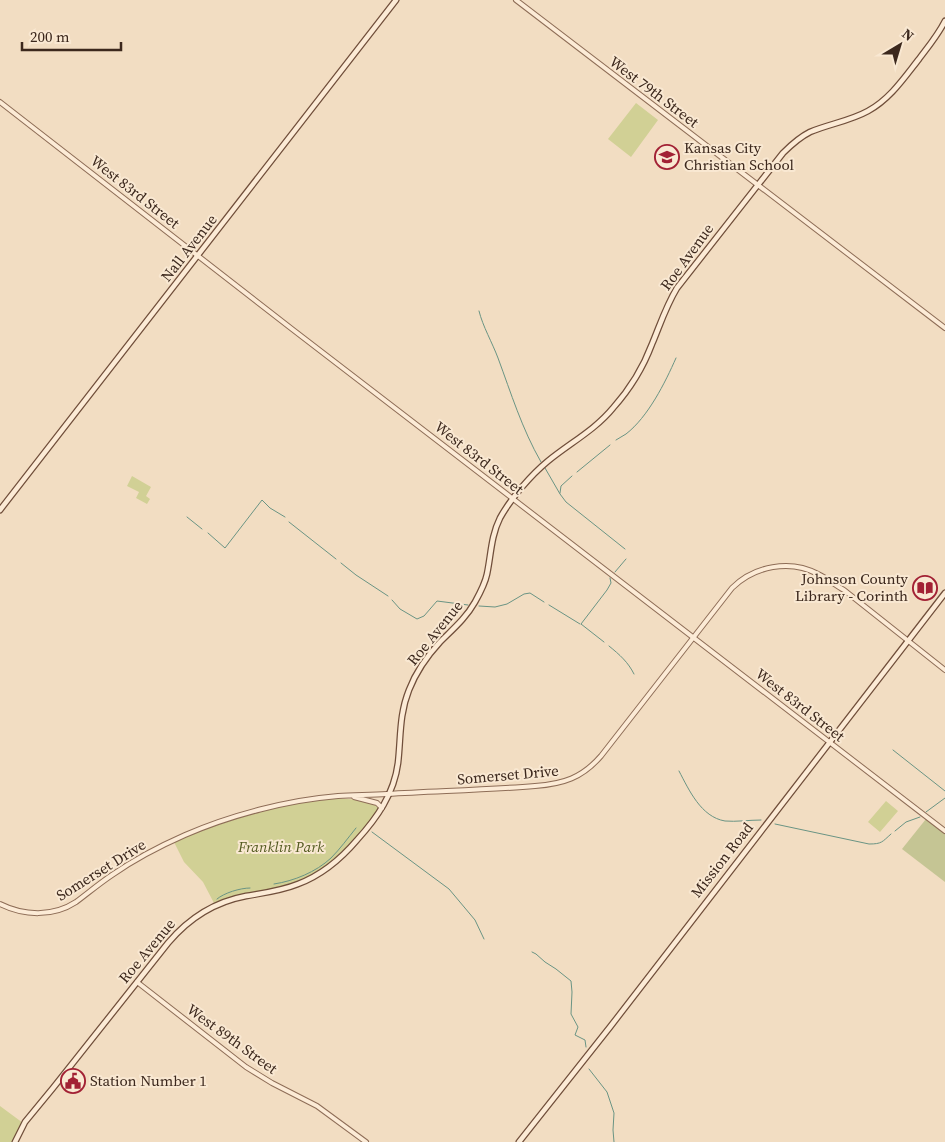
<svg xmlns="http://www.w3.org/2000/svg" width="945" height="1142" font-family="'Source Serif 4',serif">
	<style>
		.green { fill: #d1d095 }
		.cemetery { fill: #c5c594 }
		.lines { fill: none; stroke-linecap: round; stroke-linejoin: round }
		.stream { stroke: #6a9484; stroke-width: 1 }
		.tertiary-casing { stroke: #8e6d57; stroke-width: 6 }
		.secondary-casing { stroke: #704e3a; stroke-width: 7 }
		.tertiary { stroke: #fcebd6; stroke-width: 4 }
		.secondary { stroke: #fcebd6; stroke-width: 4.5 }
		.labels { text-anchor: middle; stroke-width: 4; stroke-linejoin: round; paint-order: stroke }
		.street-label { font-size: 15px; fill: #3c281d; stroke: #f9e8d2 }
		.poi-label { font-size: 15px; fill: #3c281d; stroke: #f9e8d2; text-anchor: start }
		.park-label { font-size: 15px; font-style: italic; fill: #545b21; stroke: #f9e8d2 }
	</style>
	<rect width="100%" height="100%" fill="#f2ddc2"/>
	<!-- green -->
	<path class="green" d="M636,103L658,120L631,157L608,139Z
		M132,476L151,487L146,496L150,499L147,504L136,498L139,492L127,486Z
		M322,798C341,800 362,796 378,807V809L373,817L372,822L337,862L302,882L215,905L203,882L184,862L173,840L186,834L265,809Z
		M886,801L898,811L880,832L868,822Z
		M0,1106L23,1123L14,1142H0Z"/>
	<!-- cemetery -->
	<path class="cemetery" d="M926,819L945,834V882L902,849Z"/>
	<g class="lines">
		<!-- stream -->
		<path class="stream" d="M479,311C483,327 492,342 498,358C511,393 522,429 541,462
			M616,440C619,438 623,436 626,434C648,417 665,383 676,358
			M545,468L560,494L566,502L625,549
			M577,472L610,445
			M560,493L561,486L572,476
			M187,517L202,529
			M289,522L336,559
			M208,533L225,548L262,500L270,508L285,517
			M341,563L356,575L388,596
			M615,572L626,559
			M392,600L400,609L417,619L424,616L437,601L468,605
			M549,605L580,624
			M479,606L495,607L507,604L524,594L530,593L544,602
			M604,642L581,624L607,590L611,583L610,578
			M609,646C620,655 628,662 634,674
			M893,750L945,791
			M679,771C689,790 701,817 725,821C736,822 749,820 761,820
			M926,812L945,798
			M775,824L869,844C882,844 882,842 891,834
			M895,831L906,822L920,817
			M372,832L449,889L475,920L484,939
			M274,884C294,881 316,872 331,858C340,849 348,838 356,828
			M217,899C224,893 240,888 250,888
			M532,952L536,954L545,962L556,969L571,981L572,992L571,1014L578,1027L575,1035L585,1040L586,1047
			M589,1069L607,1092L614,1113L613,1130L614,1142"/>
		<defs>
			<path id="tertiary" d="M516,0L945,328
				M0,102L292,329L945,831
				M354,797L377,803L382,808
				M0,904C24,916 53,917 76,902C88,893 100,883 112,875C135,859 160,846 185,835C231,815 288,800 338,796C355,795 371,795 387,794C436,791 486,790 535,786C563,784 582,778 601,756L732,588C754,566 790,559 818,574C827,578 835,585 844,590L945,670
				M137,982L246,1067L272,1083L317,1106L366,1142"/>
			<path id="secondary" d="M0,510L396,0
				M15,1142L25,1122L53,1088L168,943C189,918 214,902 246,896C263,893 281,891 298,884C322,875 340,860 357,840C377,818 394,794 398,763C401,737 399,715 409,690C416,672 427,656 440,642C453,629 466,618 475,602C480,593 485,584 487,574C491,555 491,536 500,518C511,498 531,475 548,461C570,443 595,430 613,408C630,389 643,368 652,344C660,325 666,306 677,288L783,153C791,145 800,137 810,132C829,124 850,121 868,111C890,99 904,78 919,59C928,47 938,35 945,21
				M519,1142L610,1027L945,593"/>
		</defs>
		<!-- tertiary casing -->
		<use href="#tertiary" class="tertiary-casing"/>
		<!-- secondary casing -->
		<use href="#secondary" class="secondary-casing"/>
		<!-- tertiary -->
		<use href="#tertiary" class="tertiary"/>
		<!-- secondary -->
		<use href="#secondary" class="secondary"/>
	</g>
	<!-- icons -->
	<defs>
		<symbol id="school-ring" viewBox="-11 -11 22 22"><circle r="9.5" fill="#f9e8d2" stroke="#a22134" stroke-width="1.5"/><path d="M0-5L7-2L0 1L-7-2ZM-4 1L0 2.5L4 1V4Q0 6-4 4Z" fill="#a22134"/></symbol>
		<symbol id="library-ring" viewBox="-11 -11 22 22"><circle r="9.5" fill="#f9e8d2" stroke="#a22134" stroke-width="1.5"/><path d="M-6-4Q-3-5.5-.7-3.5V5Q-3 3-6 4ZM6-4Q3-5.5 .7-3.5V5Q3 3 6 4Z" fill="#a22134"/></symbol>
		<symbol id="civic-ring" viewBox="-11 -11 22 22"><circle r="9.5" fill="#f9e8d2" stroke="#a22134" stroke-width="1.5"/><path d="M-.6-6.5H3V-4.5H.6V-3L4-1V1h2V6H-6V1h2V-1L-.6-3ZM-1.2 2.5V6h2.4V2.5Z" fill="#a22134"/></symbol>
	</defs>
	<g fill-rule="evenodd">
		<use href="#school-ring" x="653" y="143" width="28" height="28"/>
		<use href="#library-ring" x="911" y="574" width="28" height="28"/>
		<use href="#civic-ring" x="59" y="1067" width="28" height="28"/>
	</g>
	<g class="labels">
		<!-- street labels -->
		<g class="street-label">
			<text transform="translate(654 92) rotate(37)" y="5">West 79th Street</text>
			<text transform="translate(135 192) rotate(38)" y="5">West 83rd Street</text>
			<text transform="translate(189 248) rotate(-52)" y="5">Nall Avenue</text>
			<text transform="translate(687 257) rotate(-54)" y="5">Roe Avenue</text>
			<text transform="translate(479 458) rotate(38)" y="5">West 83rd Street</text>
			<text transform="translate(435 633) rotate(-51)" y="5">Roe Avenue</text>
			<text transform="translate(800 705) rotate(38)" y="5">West 83rd Street</text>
			<text transform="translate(508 775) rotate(-5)" y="5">Somerset Drive</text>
			<text transform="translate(722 860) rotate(-52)" y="5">Mission Road</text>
			<text transform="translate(101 870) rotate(-32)" y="5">Somerset Drive</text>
			<text transform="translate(147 951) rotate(-50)" y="5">Roe Avenue</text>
			<text transform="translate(232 1039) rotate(36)" y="5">West 89th Street</text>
		</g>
		<!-- poi labels -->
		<g class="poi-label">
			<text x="684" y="153">Kansas City<tspan x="684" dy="17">Christian School</tspan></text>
			<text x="908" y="584" text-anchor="end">Johnson County<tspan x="908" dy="17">Library - Corinth</tspan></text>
			<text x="90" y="1086">Station Number 1</text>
		</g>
		<!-- park labels -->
		<g class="park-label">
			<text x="281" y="852">Franklin Park</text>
		</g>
	</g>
	<!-- north arrow -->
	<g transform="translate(900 45) rotate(38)" stroke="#f9e8d2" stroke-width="4" paint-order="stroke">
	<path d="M0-4L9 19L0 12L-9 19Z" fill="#3c281d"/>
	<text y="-8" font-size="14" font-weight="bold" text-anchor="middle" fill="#3c281d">N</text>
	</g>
	<!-- scale -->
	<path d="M22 42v8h99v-8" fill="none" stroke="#3c281d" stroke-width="2.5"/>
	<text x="30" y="42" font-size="15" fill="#3c281d" stroke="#f9e8d2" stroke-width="4" paint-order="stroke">200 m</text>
</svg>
